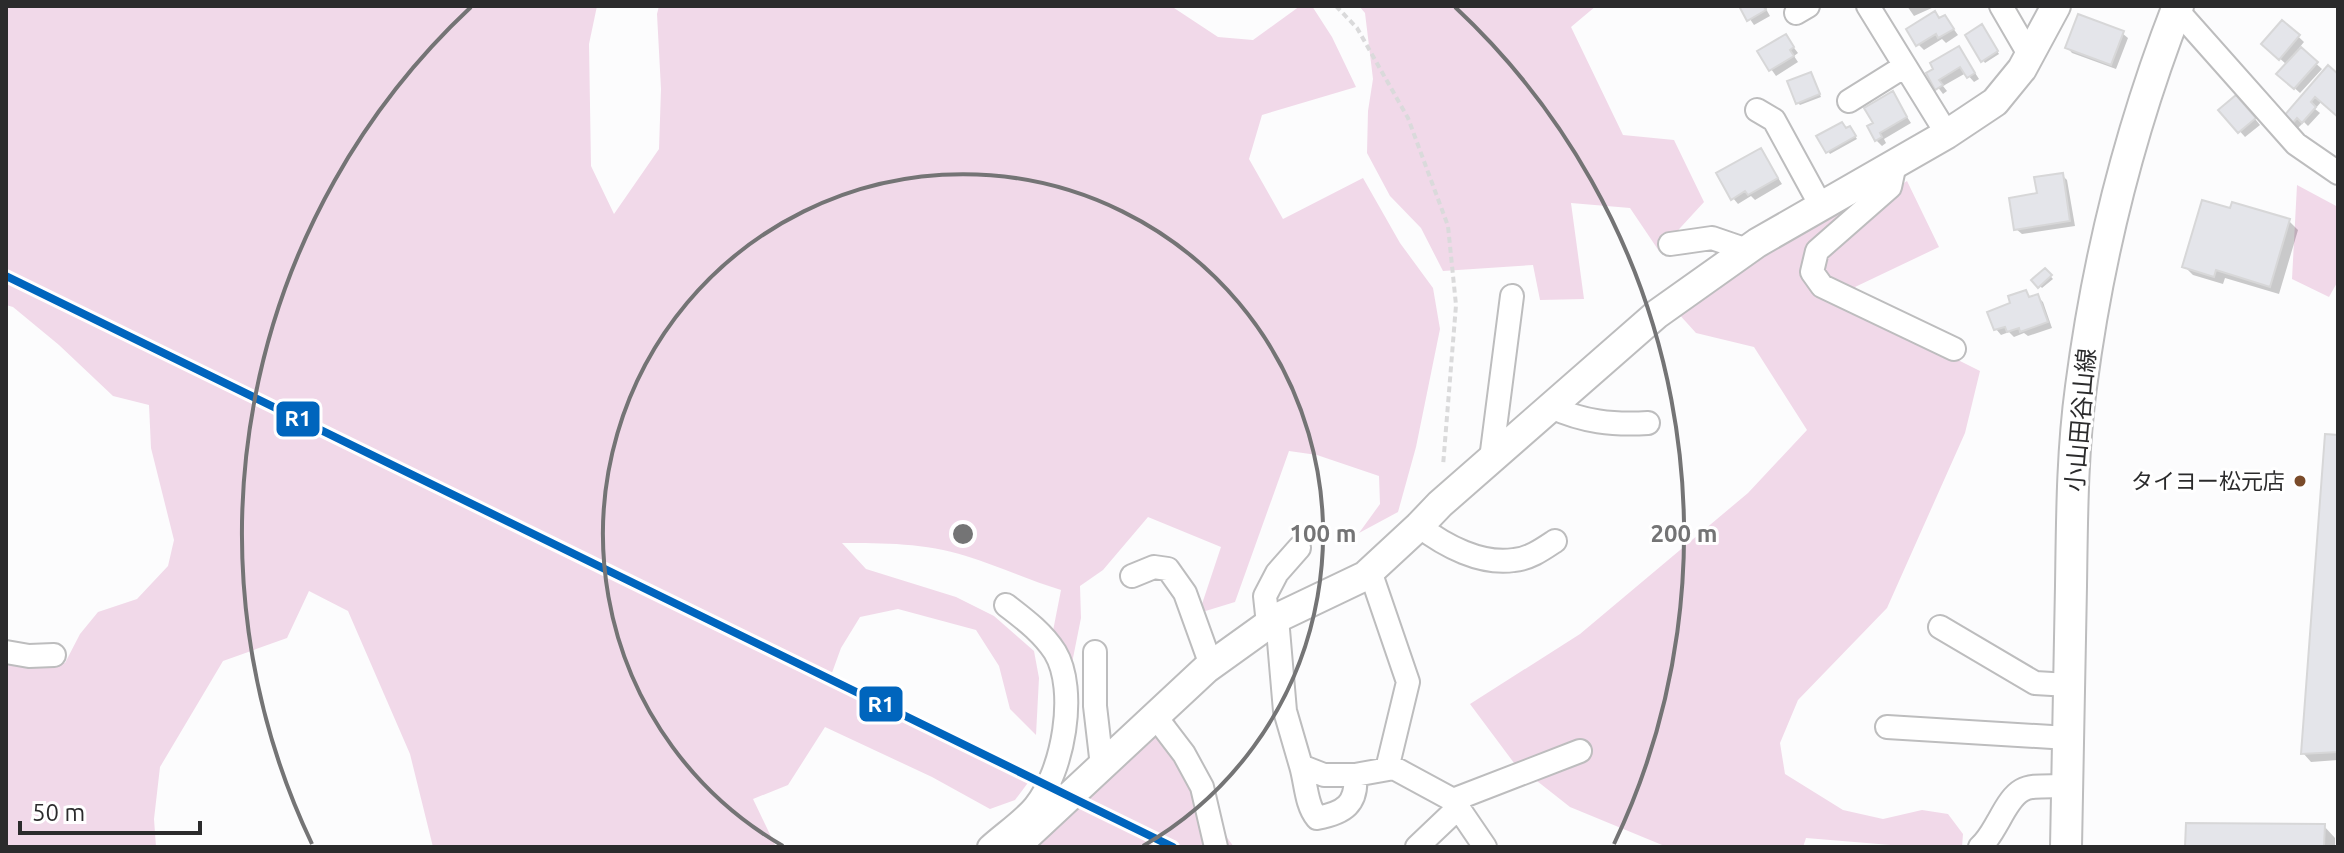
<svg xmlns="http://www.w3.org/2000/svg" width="2344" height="853" font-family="Ubuntu,'Noto Sans JP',sans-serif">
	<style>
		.green { fill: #f1d9e9 }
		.shadow { fill: #0003 }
		.building { fill: #e4e5ea; stroke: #d7d7d8; stroke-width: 2 }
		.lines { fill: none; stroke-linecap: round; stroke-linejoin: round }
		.minor-casing { stroke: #bdbdbe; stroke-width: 26 }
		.tertiary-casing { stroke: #bdbdbe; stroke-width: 32 }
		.secondary-casing { stroke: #bdbdbe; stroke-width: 34 }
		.path { stroke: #dadadb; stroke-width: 4; stroke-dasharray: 6 4; stroke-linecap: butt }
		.minor { stroke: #fff; stroke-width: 22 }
		.tertiary { stroke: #fff; stroke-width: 28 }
		.secondary { stroke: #fff; stroke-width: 30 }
		.rail-1-casing { stroke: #fff; stroke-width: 14 }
		.rail-1 { stroke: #0065bd; stroke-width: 8 }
		.ring { fill: none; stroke: #747475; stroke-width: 4 }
		.bus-dot { fill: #7a4b2a; stroke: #fff; stroke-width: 3 }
		.labels { text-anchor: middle; stroke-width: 6; stroke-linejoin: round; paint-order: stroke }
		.bus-label { font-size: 22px; fill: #2b2b2c; stroke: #fff; text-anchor: end }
		.street-label { font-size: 24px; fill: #2b2b2c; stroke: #fff }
		.centre { fill: #747475; stroke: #fff; stroke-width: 4 }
		.ring-label { font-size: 24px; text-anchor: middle; font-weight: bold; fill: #747475; stroke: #fff; stroke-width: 6; stroke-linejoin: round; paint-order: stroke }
		.line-badge { stroke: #fff; stroke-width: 3 }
		.badge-label { font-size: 22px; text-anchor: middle; font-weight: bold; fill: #fff }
	</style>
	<rect width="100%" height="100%" fill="#fcfcfd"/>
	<!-- green -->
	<path class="green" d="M6,6H597L589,44L591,166L614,214L659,149L661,89L657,14L659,6H1171L1218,37L1253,40L1300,6H1312L1332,37L1356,87L1262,115L1249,159L1283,219L1363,178L1400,243L1433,288L1440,329L1416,447L1398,512L1359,533L1380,504L1379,476L1317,455L1289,451L1235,602L1199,613L1221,547L1148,517L1103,570L1080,586L1081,618L1061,718L1051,641L1061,590C1029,580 998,566 966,556C926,543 883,543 842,543L866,569L956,597L994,616L1034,651L1039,678L1036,735L1010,709L999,666L976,630L898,609L860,617L841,648L829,681L1030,780L1015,800L990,809L932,777L825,727L788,785L753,799L776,847H433L410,754L348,611L309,591L287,638L223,661L160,767L154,819L156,847H6V657L65,663L80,634L98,612L137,599L168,566L174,540L151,448L149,405L113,396L59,345L13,307L6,305Z
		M1359,6H1596L1571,27L1623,135L1674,140L1704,202L1659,251L1630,208L1571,203L1584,299L1540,300L1533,265L1443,271L1421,228L1390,196L1367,153L1368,111L1373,79L1365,13Z
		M1907,181L1939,247L1855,287L1892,327L1980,371L1965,433L1887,608L1798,700L1780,743L1785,774L1843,810L1883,819L1922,810L1948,814L1963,834L1962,847H1915L1806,838L1803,847H1667L1570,807L1514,763L1470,704L1580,634L1748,493L1807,430L1754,347L1696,333L1677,312L1823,210L1875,202Z
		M2297,185L2338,207V281L2329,297L2292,279Z
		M1171,709L1209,813L1234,847H1023Z"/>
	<!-- shadow -->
	<path class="shadow" d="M1741,6H1770L1766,9L1770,16L1754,25Z
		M1907,6H1933L1934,7L1914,16Z
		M1935,14L1941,20L1945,17L1958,35L1946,43L1942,39L1924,50L1918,44Z
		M2283,22L2304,42L2299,48L2322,69L2300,93L2279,74L2287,65L2264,44Z
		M1984,29L1999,54L1985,63L1983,60Z
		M2122,33L2128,38L2116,69L2072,53L2067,47Z
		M1785,36L1798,53L1794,56L1798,62L1776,76L1759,52Z
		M1959,48L1979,79L1974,82L1966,73L1943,86L1947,91L1943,94L1928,74Z
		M2338,76V115L2322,101L2315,109L2320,113L2308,126L2304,122L2298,128L2286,116Z
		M1813,77L1821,97L1800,105L1798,103Z
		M1892,94L1911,123L1884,139L1886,143L1882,146L1876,140L1875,124Z
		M2242,103L2260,125L2245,137L2221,110Z
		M1846,130L1852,131L1857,139L1830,154L1819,137Z
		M1761,151L1782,184L1755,200L1751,196L1738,204L1733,198Z
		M2062,175L2067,180L2075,226L2022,234L2016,229L2039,195Z
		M2232,211L2289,221L2298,230L2279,294L2225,278L2223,284L2193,275L2184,266Z
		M2045,270L2053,279L2042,288L2034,280Z
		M2025,292L2032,298L2037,296L2043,302L2052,328L2028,336L2024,333L2014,337L2009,332L2001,335L1996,329L2013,305Z
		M2338,437V760L2311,762L2303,753Z
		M2324,826L2335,838V847H2187Z"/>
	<!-- building -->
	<path class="building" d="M1739,6H1763L1766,10L1747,21Z
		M1935,11L1939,18L1945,15L1954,29L1938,38L1936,34L1916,46L1906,29Z
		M2078,14L2124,31L2111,65L2065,48Z
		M2282,20L2300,35L2279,60L2261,44Z
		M1982,24L1998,51L1981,62L1965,35Z
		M1786,34L1794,47L1790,50L1794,56L1769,71L1757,51Z
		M1959,46L1975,73L1967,78L1960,67L1939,80L1943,85L1935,90L1926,73L1933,69L1930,63Z
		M2301,47L2318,62L2294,89L2276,74Z
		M2328,65L2338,74V117L2315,97L2311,102L2316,107L2302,123L2297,118L2292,124L2283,117Z
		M1811,72L1820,94L1796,104L1787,81Z
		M1893,91L1907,117L1880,133L1882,137L1875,141L1867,126L1873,123L1864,108Z
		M2236,95L2256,118L2238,133L2218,110Z
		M1842,122L1846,128L1850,126L1856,136L1826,153L1816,136Z
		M1761,148L1778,178L1748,195L1745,191L1731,200L1716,173Z
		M2063,173L2070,221L2014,230L2009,198L2037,193L2034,177Z
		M2202,200L2230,208L2232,202L2290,219L2270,287L2216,270L2214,277L2182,267Z
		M2045,268L2052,275L2038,288L2031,280Z
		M2026,290L2029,297L2038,294L2048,322L2020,332L2019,328L2007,332L2005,327L1994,330L1987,312L2010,303L2008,296Z
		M2325,434L2338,435V752L2301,754Z
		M2186,823L2325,824L2324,847H2185Z"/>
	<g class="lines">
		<defs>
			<path id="minor" d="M1868,6L1947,134
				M2001,6L2030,56
				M2176,9L2296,144L2338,173
				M1796,13L1808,6
				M1849,101L1905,66
				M1757,110L1774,120L1821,206
				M1895,164L1890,187L1817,251L1812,272L1822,286L1954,349
				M1670,244L1712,238L1747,250
				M1551,407C1584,422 1612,425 1648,423
				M1491,459L1512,296
				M1419,526C1445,546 1481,565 1514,560C1529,559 1543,549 1555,541
				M1370,571L1408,682L1387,769
				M1132,576L1154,567L1168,569L1185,593L1211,665
				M1277,618L1285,711L1301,766L1324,775H1355L1394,768L1453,800L1485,847
				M1268,624L1265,596L1277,573L1299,548
				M1940,627L2035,683L2069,685
				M6,652L29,656L54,655
				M1095,652V706L1102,766
				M1155,716L1184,754L1202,787L1216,847
				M1887,727L2068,738
				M1301,766C1306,783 1306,805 1317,818C1344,813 1358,804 1355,775
				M1453,800L1580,751
				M989,847C1003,834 1023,821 1035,806C1063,772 1078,690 1055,652C1042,632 1024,619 1006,605
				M1417,847L1458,808
				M1980,847C1989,839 1993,830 1999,820C2020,781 2025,787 2067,786"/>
			<path id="tertiary" d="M1015,847L1206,669L1277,618L1365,576L1419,526L1440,504L1657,314L1757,243L1947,134L1995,102L2022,69L2056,6"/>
			<path id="secondary" d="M2066,847C2067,760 2069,673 2071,586C2072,520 2072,453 2081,387C2098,256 2130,129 2178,6"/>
		</defs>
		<!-- minor casing -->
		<use href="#minor" class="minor-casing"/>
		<!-- tertiary casing -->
		<use href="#tertiary" class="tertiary-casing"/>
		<!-- secondary casing -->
		<use href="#secondary" class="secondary-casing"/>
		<!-- path -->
		<path class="path" d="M1336,6L1357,28L1408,118L1448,226L1456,305L1443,466"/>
		<!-- minor -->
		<use href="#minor" class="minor"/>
		<!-- tertiary -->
		<use href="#tertiary" class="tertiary"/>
		<!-- secondary -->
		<use href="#secondary" class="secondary"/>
		<defs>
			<path id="rail-1" d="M6,276L1173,847"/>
		</defs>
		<!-- rail-1 casing -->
		<use href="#rail-1" class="rail-1-casing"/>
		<!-- rail-1 -->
		<use href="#rail-1" class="rail-1"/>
	</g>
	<!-- distance rings -->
	<g class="ring">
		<path d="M783 846A360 360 0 1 1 1143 846"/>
		<path d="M312 844A721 721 0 0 1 471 7M1455 7A721 721 0 0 1 1614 844"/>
	</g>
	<!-- markers -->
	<circle class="bus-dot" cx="2300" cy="481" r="7"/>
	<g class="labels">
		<!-- bus labels -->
		<g class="bus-label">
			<text x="2285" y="489">タイヨー松元店</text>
		</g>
		<!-- street labels -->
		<g class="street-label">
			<text transform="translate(2081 420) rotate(-85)" y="8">小山田谷山線</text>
		</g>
	</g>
	<circle cx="963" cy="534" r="12" class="centre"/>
	<g class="ring-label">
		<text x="1323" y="542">100 m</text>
		<text x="1684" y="542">200 m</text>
	</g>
	<g class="line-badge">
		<rect x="275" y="400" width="46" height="38" rx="8" fill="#0065bd"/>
		<rect x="858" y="685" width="46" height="38" rx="8" fill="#0065bd"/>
	</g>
	<g class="badge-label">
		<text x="298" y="426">R1</text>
		<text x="881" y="712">R1</text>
	</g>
	<!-- border -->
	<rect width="2344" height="853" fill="none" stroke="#2b2b2c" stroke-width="16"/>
	<!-- scale -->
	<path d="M20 821v12h180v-12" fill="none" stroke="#2b2b2c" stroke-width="4"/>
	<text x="32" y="821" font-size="24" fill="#2b2b2c" stroke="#ffffff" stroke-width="6" paint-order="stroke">50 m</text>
</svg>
